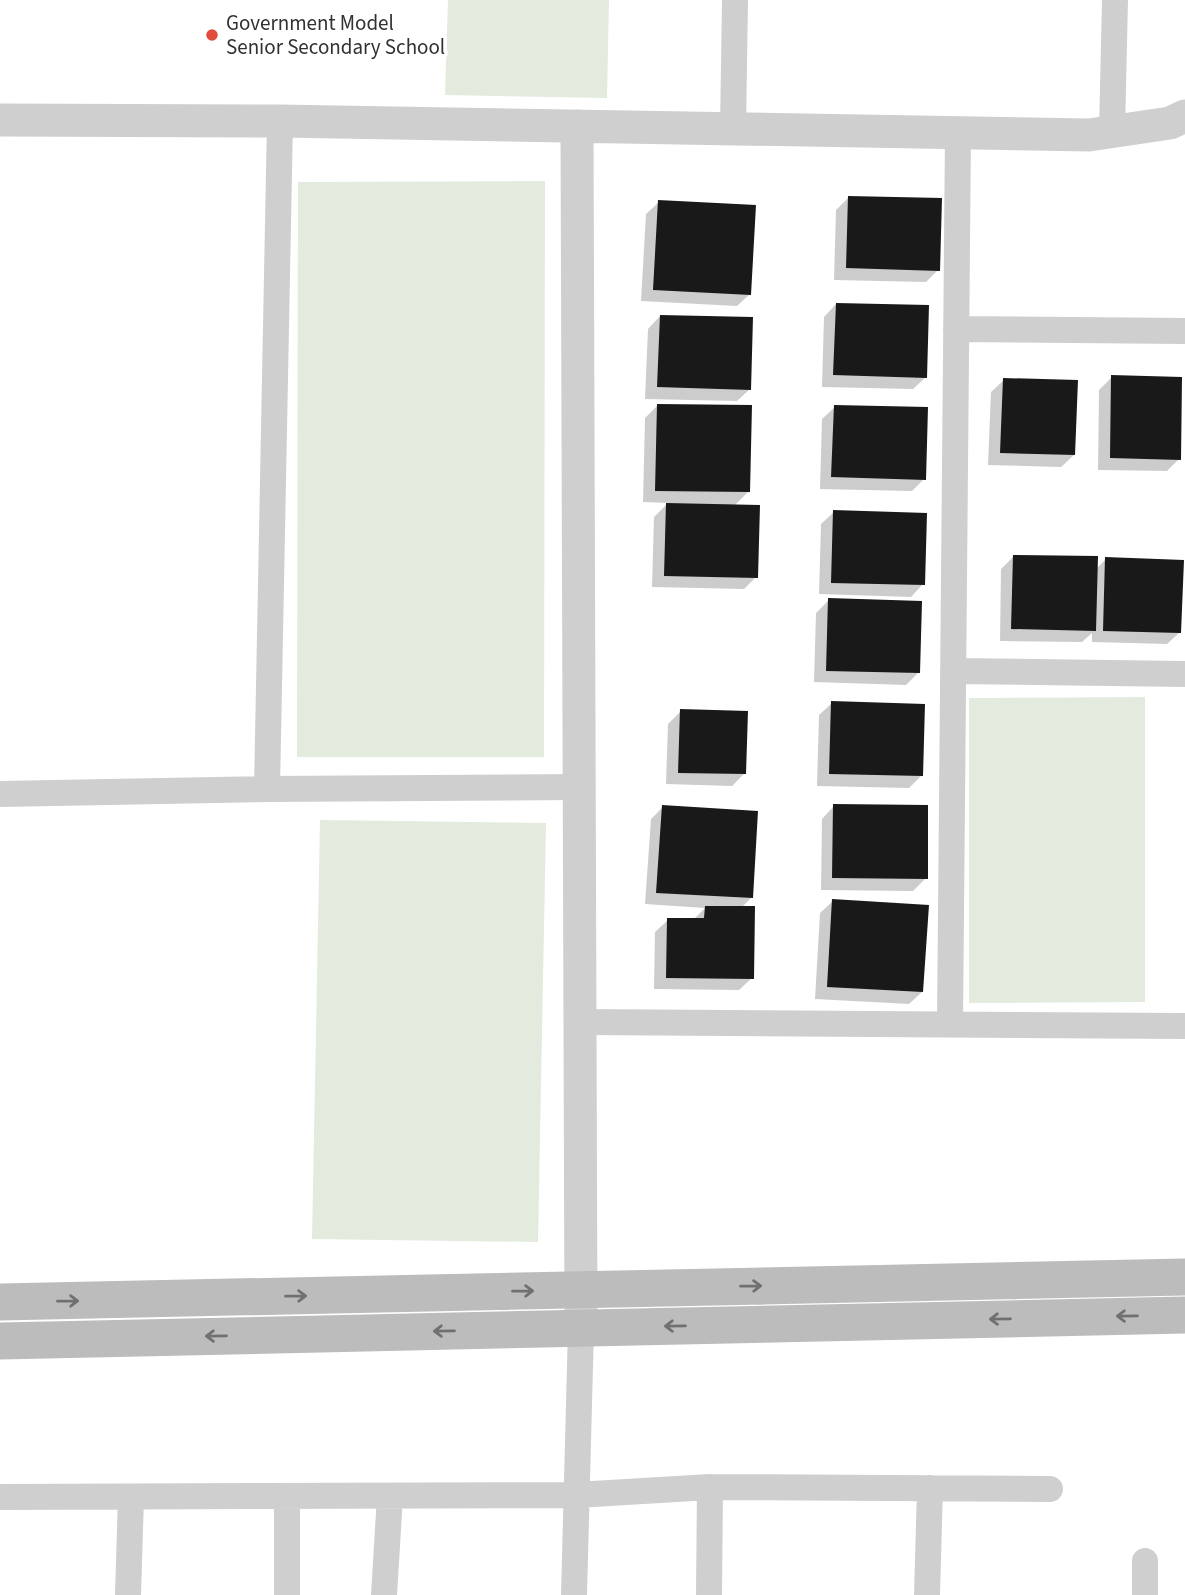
<svg xmlns="http://www.w3.org/2000/svg" width="1185" height="1595" font-family="'Source Sans 3',sans-serif">
	<style>
		.green { fill: #e3ebdf }
		.shadow { fill: #0003 }
		.building { fill: #191919 }
		.lines { fill: none; stroke-linecap: round; stroke-linejoin: round }
		.minor { stroke: #cfcfcf; stroke-width: 26 }
		.tertiary { stroke: #cfcfcf; stroke-width: 33 }
		.secondary { stroke: #bcbcbc; stroke-width: 37 }
		.oneway { stroke: #707070 }
		.poi-dot { fill: #e24a3c; stroke: #fff; stroke-width: 2.5 }
		.labels { text-anchor: middle; stroke-width: 7; stroke-linejoin: round; paint-order: stroke }
		.poi-label { font-size: 21px; fill: #323232; stroke: #fff; text-anchor: start }
	</style>
	<rect width="100%" height="100%" fill="#fff"/>
	<!-- green -->
	<path class="green" d="M448,0H609L607,98L445,95Z
		M545,181L544,757H297L298,182Z
		M1145,697V1002L969,1003V698Z
		M320,820L546,823L538,1242L312,1239Z"/>
	<!-- shadow -->
	<path class="shadow" d="M849,197L938,270L926,282L834,280L836,210Z
		M659,202L750,294L737,306L641,301L646,214Z
		M836,304L926,377L913,389L822,387L824,317Z
		M660,316L750,389L737,401L645,399L648,329Z
		M1112,377L1179,459L1167,471L1098,470L1099,390Z
		M1004,380L1074,455L1061,467L988,465L991,392Z
		M657,406L748,492L734,506L756,577L744,589L652,587L654,517L668,503L643,502L645,418Z
		M835,407L924,479L912,491L820,489L822,419Z
		M834,512L923,584L911,597L819,594L821,524Z
		M1014,556L1096,569L1106,559L1180,632L1167,644L1092,642V633L1082,642L1000,641L1001,569Z
		M829,600L918,673L906,685L814,682L816,613Z
		M832,703L921,776L909,788L817,786L819,715Z
		M681,711L744,774L732,786L666,784L668,724Z
		M834,806L926,878L913,891L821,890L822,819Z
		M663,807L752,897L741,908L752,978L739,990L654,989L655,932L668,920H693L705,908L645,904L651,819Z
		M833,901L922,992L909,1004L815,999L820,913Z"/>
	<!-- building -->
	<path class="building" d="M848,196L942,198L940,271L846,268Z
		M658,200L756,205L751,295L653,290Z
		M836,303L929,305L927,378L833,375Z
		M660,315L753,317L751,390L657,387Z
		M1111,375L1182,377L1181,460L1110,458Z
		M1003,378L1078,380L1075,455L1000,453Z
		M657,404L752,405L750,492L655,491Z
		M834,405L928,407L926,480L831,477Z
		M666,503L760,505L758,578L664,576Z
		M833,510L927,513L925,585L831,583Z
		M1013,555L1098,556L1096,631L1011,629Z
		M1105,557L1184,560L1181,633L1103,631Z
		M828,598L922,601L920,673L826,671Z
		M831,701L925,704L923,776L829,774Z
		M680,709L748,711L746,774L678,773Z
		M833,804L928,805V879L832,878Z
		M662,805L758,811L753,898L656,893Z
		M832,899L929,905L923,992L827,987Z
		M705,906H755L754,979L666,978L667,918H704Z"/>
	<g class="lines">
		<!-- minor -->
		<path class="minor" d="M733,129L735,0
			M1112,131L1115,0
			M956,329L1185,331
			M953,671L1185,674
			M267,789L280,121
			M0,794L267,789L580,787
			M581,1022L1185,1026
			M950,1024L958,133
			M0,1497L576,1495L710,1487L1050,1489
			M287,1497V1595
			M128,1595L131,1497
			M384,1595L390,1496
			M574,1595L581,1328
			M709,1595L710,1487
			M927,1595L930,1488
			M1145,1595V1561"/>
		<!-- tertiary -->
		<path class="tertiary" d="M0,120L280,121L1089,135L1170,123L1185,116
			M577,126L581,1328"/>
		<!-- secondary -->
		<path class="secondary" d="M0,1302L1185,1277
			M0,1341L1185,1315"/>
	</g>
	<!-- one-way arrows -->
	<defs><path id="oneway-shaft" d="M-6 0H5M1.5-3L5.5 0L1.5 3" fill="none" stroke-width="1.6" stroke-linecap="round" stroke-linejoin="round" transform="scale(1.75)"/></defs>
	<g class="oneway">
		<use href="#oneway-shaft" transform="translate(751 1286) rotate(-1)"/>
		<use href="#oneway-shaft" transform="translate(523 1291) rotate(-1)"/>
		<use href="#oneway-shaft" transform="translate(296 1296) rotate(-1)"/>
		<use href="#oneway-shaft" transform="translate(68 1301) rotate(-1)"/>
		<use href="#oneway-shaft" transform="translate(1127 1316) rotate(179)"/>
		<use href="#oneway-shaft" transform="translate(1000 1319) rotate(179)"/>
		<use href="#oneway-shaft" transform="translate(675 1326) rotate(179)"/>
		<use href="#oneway-shaft" transform="translate(444 1331) rotate(179)"/>
		<use href="#oneway-shaft" transform="translate(216 1336) rotate(179)"/>
	</g>
	<!-- markers -->
	<circle class="poi-dot" cx="212" cy="35" r="7"/>
	<g class="labels">
		<!-- poi labels -->
		<g class="poi-label">
			<text x="226" y="30">Government Model<tspan x="226" dy="24">Senior Secondary School</tspan></text>
		</g>
	</g>
</svg>
